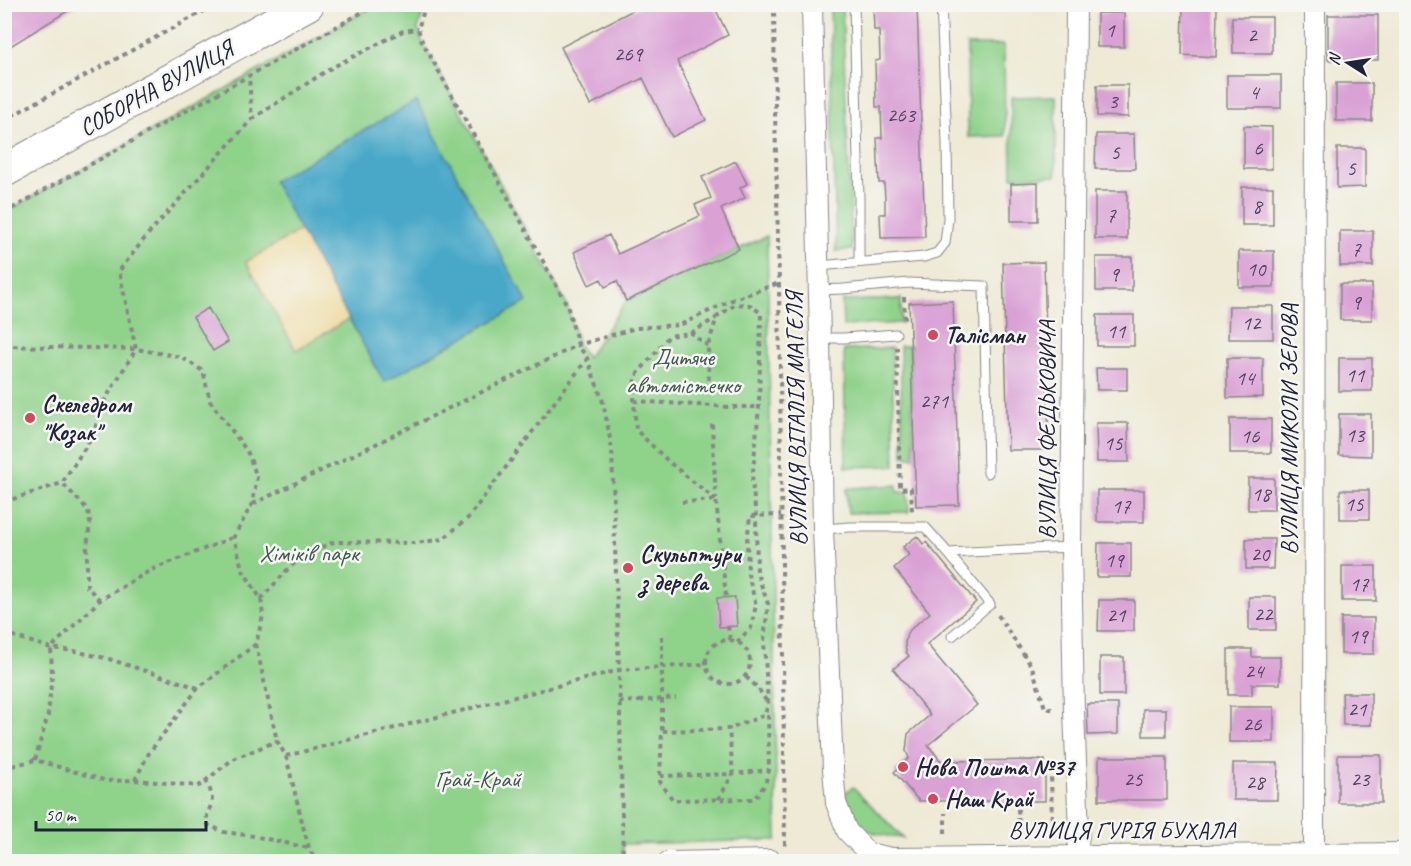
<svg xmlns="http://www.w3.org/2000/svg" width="1411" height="866" font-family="Caveat,sans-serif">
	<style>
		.green { fill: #8fd28a; stroke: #587a62; stroke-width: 1.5 }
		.sand { fill: #eeda9e; stroke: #887e6c; stroke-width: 1.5 }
		.water { fill: #4aa8c8; stroke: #366582; stroke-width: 1.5 }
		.building { fill: #daa1d5 }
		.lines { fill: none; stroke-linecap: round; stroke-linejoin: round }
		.service-casing { stroke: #888688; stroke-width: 11 }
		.minor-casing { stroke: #888688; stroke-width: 22 }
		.primary-casing { stroke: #888688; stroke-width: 34 }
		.path { stroke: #888688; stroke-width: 4; stroke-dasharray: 4.5 4.5; stroke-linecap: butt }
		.service { stroke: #fff; stroke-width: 9 }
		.minor { stroke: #fff; stroke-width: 20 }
		.primary { stroke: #fff; stroke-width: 32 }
		.path-bridge { stroke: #888688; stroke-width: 4; stroke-dasharray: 4.5 4.5; stroke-linecap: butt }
		.poi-dot { fill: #d1495b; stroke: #f6f6f2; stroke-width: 2 }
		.labels { text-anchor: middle; stroke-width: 5; stroke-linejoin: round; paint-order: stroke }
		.number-label { font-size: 21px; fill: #504262 }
		.street-label { font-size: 24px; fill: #22223b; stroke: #f6f6f2 }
		.poi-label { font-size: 24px; font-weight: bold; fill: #22223b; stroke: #f6f6f2; text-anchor: start }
		.park-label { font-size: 24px; fill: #435753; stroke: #f6f6f2 }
	</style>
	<rect width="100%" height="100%" fill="#f6f6f2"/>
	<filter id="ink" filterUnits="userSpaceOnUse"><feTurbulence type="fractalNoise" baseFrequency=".0167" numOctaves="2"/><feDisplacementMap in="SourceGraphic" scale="12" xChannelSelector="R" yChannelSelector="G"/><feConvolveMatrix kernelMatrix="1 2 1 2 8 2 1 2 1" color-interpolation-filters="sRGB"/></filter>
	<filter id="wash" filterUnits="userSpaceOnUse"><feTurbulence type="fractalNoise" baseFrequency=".008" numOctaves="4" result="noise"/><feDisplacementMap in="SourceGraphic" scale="24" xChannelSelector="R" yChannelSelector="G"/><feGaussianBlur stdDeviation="1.35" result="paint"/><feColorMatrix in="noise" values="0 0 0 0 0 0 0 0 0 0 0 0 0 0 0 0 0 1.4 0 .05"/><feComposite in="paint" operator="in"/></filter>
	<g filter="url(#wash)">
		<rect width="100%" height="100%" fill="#eeead5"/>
		<!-- green -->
		<path class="green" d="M377,4H426L418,29L422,41L567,305L578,345L587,358L626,301L767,236L777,840L623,844V862L5,861L4,213Z
			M830,5H842L852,250L836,251Z
			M967,45H1004L1005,136L968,137Z
			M1056,96V176L1012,177L1011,97Z
			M901,299V323L843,326L842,301Z
			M900,346H910L914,457H903Z
			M892,348L895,466L846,467L844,350Z
			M897,485V492H908L909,512L848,513L846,490L849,488Z
			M853,787L903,838C872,835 848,829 844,793Z"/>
		<!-- sand -->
		<path class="sand" d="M300,230L349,319L296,350L246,262Z"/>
		<!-- water -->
		<path class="water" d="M416,101L527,302L384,382L273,181Z"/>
		<g id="blocks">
			<!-- building -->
			<path class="building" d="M4,4H79L4,50Z
				M645,4H713L728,35L677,61L706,120L672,137L643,78L590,105L561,47Z
				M873,5H917L925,237L881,238L880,214H885V199L884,183H879L877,138H882L881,107H876L875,61L880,60L879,30H874Z
				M1183,6L1217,7L1216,57L1182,55Z
				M1097,13H1124V47H1097Z
				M1328,15H1378V60H1328Z
				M1232,17H1272V53H1233Z
				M1227,75H1281V108H1227Z
				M1336,83H1372V121H1336Z
				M1097,85H1128V117L1097,116Z
				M1244,126L1272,127V169H1244Z
				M1096,134H1134L1135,169H1095Z
				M1337,148H1365V187L1337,188Z
				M736,161L747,184L740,188L745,198L721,209L739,249L626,301L617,281L605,287L601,279L589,285L574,252L609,235L618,254L700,216L695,205L711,198L702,177Z
				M1038,183V221H1011V184Z
				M1242,187H1273V225H1242Z
				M1095,191H1127V239H1095Z
				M1340,231H1373V266H1340Z
				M1239,251H1274V287H1239Z
				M1096,257H1132V291H1096Z
				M1044,262L1049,450H1008L1003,263Z
				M1340,284H1372V320H1340Z
				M953,301L959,505L916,506L909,303Z
				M1229,306H1273V339H1228Z
				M208,308L228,342L213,351L193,317Z
				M1097,315H1134V346H1097Z
				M1227,358H1263V397L1227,398Z
				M1339,358H1372V391H1339Z
				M1096,368H1127V390H1097Z
				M1339,414H1371V456L1339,455Z
				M1230,419H1271V453H1230Z
				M1096,423H1128L1129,462H1097Z
				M1248,478H1274V510H1248Z
				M1097,490H1144V522H1097Z
				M1340,490H1369V519H1340Z
				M917,536L923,544L926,542L976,602L927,644L977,705L928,745L941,761L1045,760V801H919L894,772L909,758L906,751L908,734L930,715L893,669L909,656L906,652L905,643L907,633L914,626L930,613L894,568L909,555L903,547Z
				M1246,539H1274L1273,569H1246Z
				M1098,543H1131V577H1097Z
				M1342,566H1376V601H1342Z
				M735,597L737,626L719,627L717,598Z
				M1249,597H1276V630H1249Z
				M1099,600H1134V631H1098Z
				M1341,618H1374V654H1341Z
				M1228,649H1252V657H1280V684H1252V695H1228Z
				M1100,657H1124V695H1100Z
				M1342,693H1371V725H1343Z
				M1087,704H1118V734L1088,735Z
				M1229,707H1274V742H1229Z
				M1143,709H1166V736H1143Z
				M1338,755H1381V803H1338Z
				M1099,757H1167V800H1099Z
				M1233,763H1278L1277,800H1233Z"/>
		</g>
	</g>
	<g filter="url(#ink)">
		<use href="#blocks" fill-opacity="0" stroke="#888688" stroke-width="1.5"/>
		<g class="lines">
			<defs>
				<path id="service" d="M854,4L859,199V262
					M818,266L924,257L937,253L945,243L948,219L947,142L941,4
					M819,290L843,289L909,283L984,286L988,473
					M820,338H844L896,334
					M823,529L850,527H925L948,553L1071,547
					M948,553L990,604L952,636"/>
				<path id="minor" d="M812,4L820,338L823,529L833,769L836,803L847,831L868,853L892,858L1406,853
					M1076,4L1071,547L1074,712L1079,832L1077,862
					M1314,854L1315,4
					M668,862L771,860"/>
				<path id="primary" d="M4,171L308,4"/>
			</defs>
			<!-- service casing -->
			<use href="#service" class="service-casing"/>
			<!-- minor casing -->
			<use href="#minor" class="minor-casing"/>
			<!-- primary casing -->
			<use href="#primary" class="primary-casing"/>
			<!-- path -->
			<path class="path" d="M426,4L418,29L422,41L567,305L578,345L587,358L603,402L612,449L619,670L623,862
				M774,4L775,111L779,283L785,846
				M252,119L331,68L403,31L418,29
				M4,120L217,4
				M4,213L377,4
				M904,297L905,323
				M691,333L716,318
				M4,346L136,349L181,357L203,371L210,401L247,451L257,477L252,504L234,537L242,569L261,599L263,616L256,644L277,741L286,756L304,830L309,848L316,862
				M708,346L691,333L669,336L635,377L634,401L636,430L670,463L716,500
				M897,347L900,489L911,488L912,512
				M709,389L708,346L717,317L736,304L750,305L761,313L759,407L752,482L756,516L757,573L768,604L764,641L768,704L765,715L729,729
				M634,401L729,407H759
				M712,424L716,499
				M4,502L62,483
				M682,502L716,500L726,597
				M253,504L578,345L636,328L680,325L732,300L779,283
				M261,599L288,569L307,553L334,542L416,543L443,539L468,518L587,359
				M100,600L87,587V547L90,523L88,510L62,483L94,434L100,408L136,349L119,271L149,233L252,119L249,77
				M998,615L1032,667L1045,708L1056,710
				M728,626L730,640
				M4,632L19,638L51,648L74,651L109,659L198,688
				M662,636V731L660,776V782L673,800L754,799L765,785L769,770L768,711
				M706 662a22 22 0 1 1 44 0a22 22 0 1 1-44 0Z
				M737,642L751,628L756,605L748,574L747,541L750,516L781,515
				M746,677L758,688L768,704
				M619,702L639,701
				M286,756L619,670L706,664
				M35,760L48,715L52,675L51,648L100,600L151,570L234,537
				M1045,766H1051L1052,832
				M4,768L35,760L107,781L135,780L199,786L233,759L277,741
				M660,776L733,774L729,729L662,731
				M135,780L149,753L198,688L256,644
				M206,780C209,788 214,796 211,805C207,817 206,812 208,825L224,832L253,836L309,848
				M718,799L733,774L769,770
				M1018,809L1019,830
				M945,833V813"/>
			<!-- service -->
			<use href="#service" class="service"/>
			<!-- minor -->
			<use href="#minor" class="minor"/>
			<!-- primary -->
			<use href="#primary" class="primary"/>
			<!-- path-bridge -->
			<path class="path-bridge" d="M639,701L676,698"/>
		</g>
	</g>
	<!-- markers -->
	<g class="poi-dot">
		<circle cx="933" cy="335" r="6"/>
		<circle cx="30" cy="418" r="6"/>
		<circle cx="628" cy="568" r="6"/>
		<circle cx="903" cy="767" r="6"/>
		<circle cx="933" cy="799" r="6"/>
	</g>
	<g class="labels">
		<!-- number labels -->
		<g class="number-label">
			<text x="1110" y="37">1</text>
			<text x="1252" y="42">2</text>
			<text x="628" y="61">269</text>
			<text x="1254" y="99">4</text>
			<text x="1113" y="108">3</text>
			<text x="901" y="122">263</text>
			<text x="1258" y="155">6</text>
			<text x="1115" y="159">5</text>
			<text x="1351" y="175">5</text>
			<text x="1257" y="213">8</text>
			<text x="1111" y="222">7</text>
			<text x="1356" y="256">7</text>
			<text x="1256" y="276">10</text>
			<text x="1114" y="281">9</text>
			<text x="1356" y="309">9</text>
			<text x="1251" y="330">12</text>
			<text x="1116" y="338">11</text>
			<text x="1355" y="382">11</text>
			<text x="1245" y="385">14</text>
			<text x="934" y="408">271</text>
			<text x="1355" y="442">13</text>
			<text x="1250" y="443">16</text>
			<text x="1113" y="450">15</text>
			<text x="1261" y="501">18</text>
			<text x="1354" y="511">15</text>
			<text x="1121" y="513">17</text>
			<text x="1260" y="561">20</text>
			<text x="1114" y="567">19</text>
			<text x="1359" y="591">17</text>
			<text x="1263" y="621">22</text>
			<text x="1116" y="622">21</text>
			<text x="1358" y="643">19</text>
			<text x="1254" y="678">24</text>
			<text x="1357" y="716">21</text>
			<text x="1252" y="731">26</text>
			<text x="1133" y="786">25</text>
			<text x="1360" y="786">23</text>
			<text x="1255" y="789">28</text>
		</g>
		<!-- street labels -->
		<g class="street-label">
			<text transform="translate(156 88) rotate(-29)" y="8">СОБОРНА ВУЛИЦЯ</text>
			<text transform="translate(796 419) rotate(-91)" y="8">ВУЛИЦЯ ВІТАЛІЯ МАГЕЛЯ</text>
			<text transform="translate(1289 429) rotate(-90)" y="8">ВУЛИЦЯ МИКОЛИ ЗЕРОВА</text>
			<text transform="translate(1047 430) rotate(-90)" y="8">ВУЛИЦЯ ФЕДЬКОВИЧА</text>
			<text x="1122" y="838">ВУЛИЦЯ ГУРІЯ БУХАЛА</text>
		</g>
		<!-- poi labels -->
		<g class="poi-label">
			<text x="945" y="343">Талісман</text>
			<text x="42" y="412">Скеледром<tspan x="42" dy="28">"Козак"</tspan></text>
			<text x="640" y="562">Скульптури<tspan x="640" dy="28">з дерева</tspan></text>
			<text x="915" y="775">Нова Пошта №37</text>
			<text x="945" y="807">Наш Край</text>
		</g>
		<!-- park labels -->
		<g class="park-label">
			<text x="683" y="365">Дитяче<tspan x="683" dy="28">автомістечко</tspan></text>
			<text x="309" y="561">Хіміків парк</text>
			<text x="478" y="787">Грай-Край</text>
		</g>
	</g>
	<!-- margin -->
	<rect width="1411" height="866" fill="none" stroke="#f6f6f2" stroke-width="24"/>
	<!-- north arrow -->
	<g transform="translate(1348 63) rotate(282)" stroke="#f6f6f2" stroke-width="4.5" paint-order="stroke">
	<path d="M0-4.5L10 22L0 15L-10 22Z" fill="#22223b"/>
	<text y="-9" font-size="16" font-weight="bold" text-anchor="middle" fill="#22223b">N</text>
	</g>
	<!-- scale -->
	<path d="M36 821v9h170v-9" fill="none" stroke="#22223b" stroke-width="3"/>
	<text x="45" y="821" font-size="18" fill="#22223b" stroke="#f6f6f2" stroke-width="4.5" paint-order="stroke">50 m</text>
</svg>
